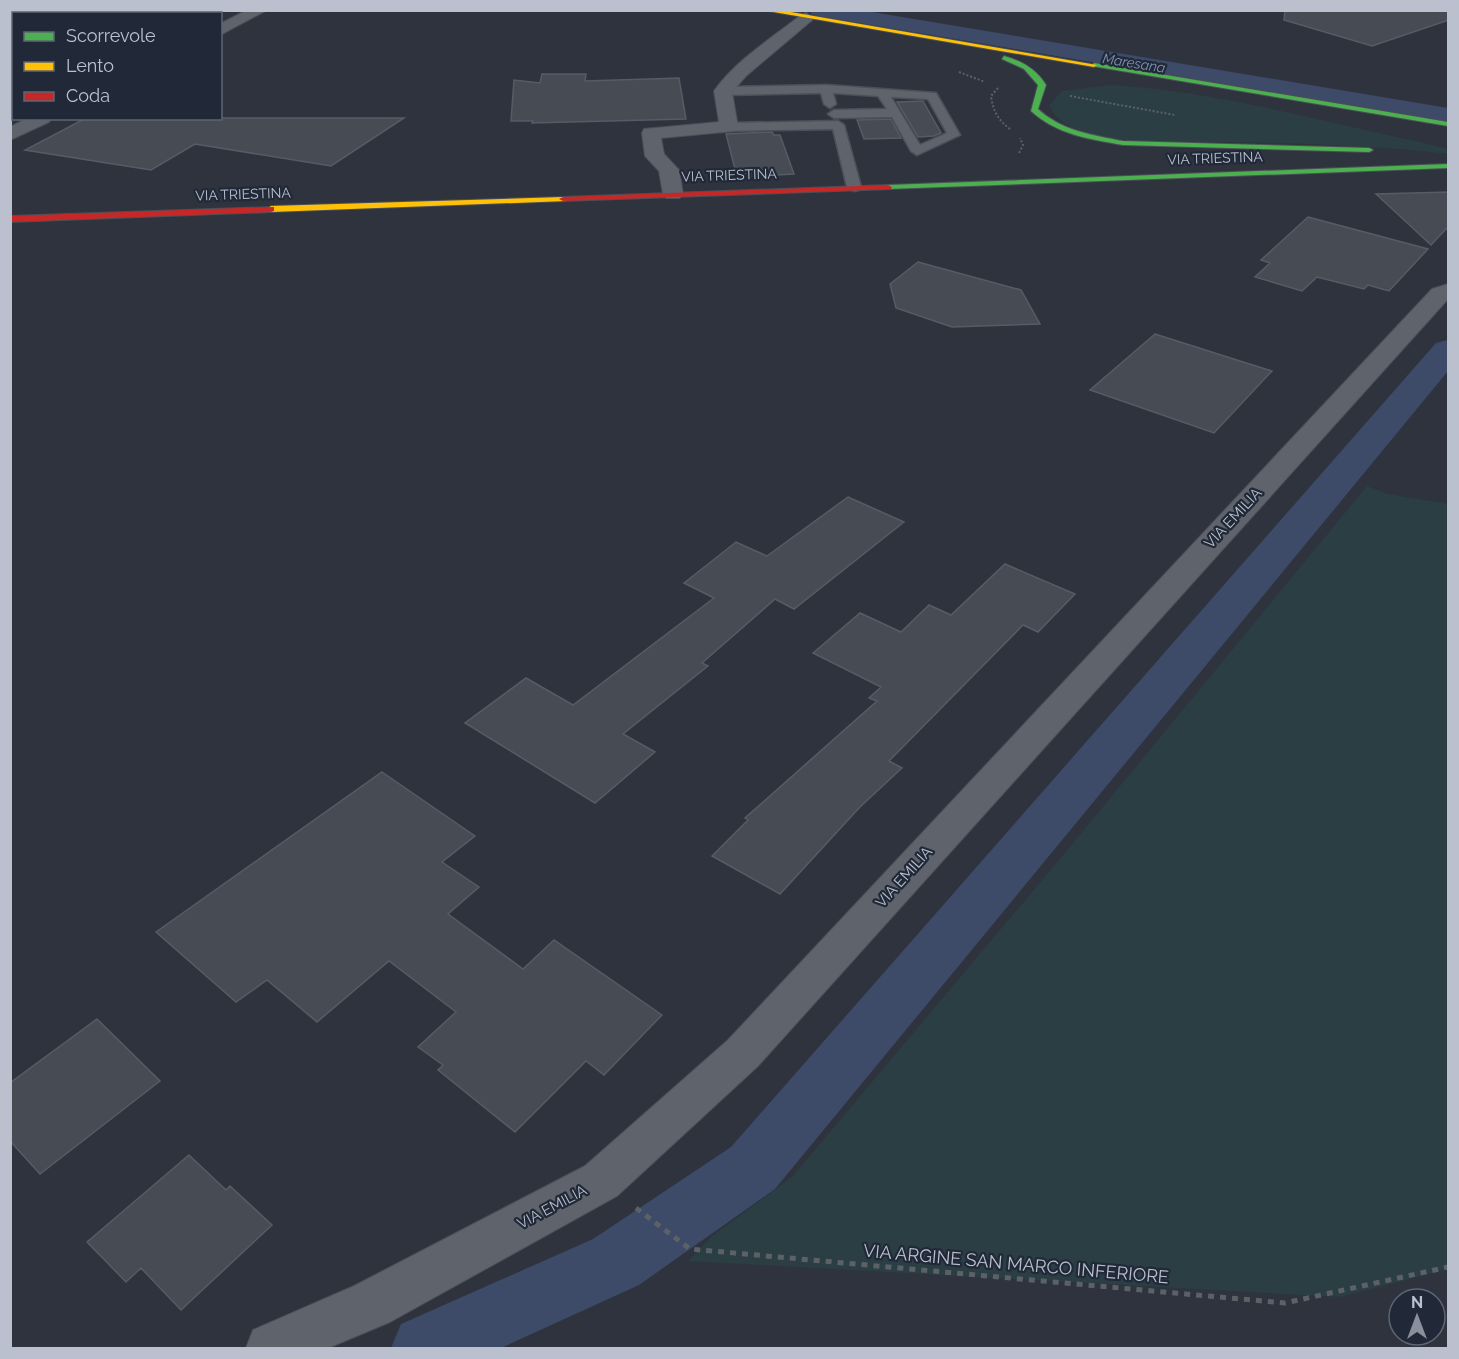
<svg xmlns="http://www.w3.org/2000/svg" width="1459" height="1359" font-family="Raleway,sans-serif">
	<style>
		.green { fill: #2b3e44 }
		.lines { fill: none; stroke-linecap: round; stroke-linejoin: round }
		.canal { fill: #3d4b69; fill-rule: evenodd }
		.building { fill: #474c54; stroke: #575b65; stroke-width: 1.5 }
		.lane-casing { stroke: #4b4f57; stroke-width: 3 }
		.street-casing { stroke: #4b4f57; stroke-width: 2 }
		.fast-casing { stroke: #4b4f57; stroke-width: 2 }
		.slow-casing { stroke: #4b4f57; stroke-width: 2 }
		.jam-casing { stroke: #4b4f57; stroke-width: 2 }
		.path-far1 { stroke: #5c6167; stroke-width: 2; stroke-dasharray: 2 2; stroke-linecap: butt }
		.path { stroke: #5c6167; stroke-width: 5; stroke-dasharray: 6 6; stroke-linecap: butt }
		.lane { fill: #5f636b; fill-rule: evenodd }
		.street { fill: #5f636b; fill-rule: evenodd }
		.fast { fill: #4caf50; fill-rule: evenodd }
		.slow { fill: #ffc107; fill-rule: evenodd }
		.jam { fill: #c62828; fill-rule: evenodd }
		.labels { text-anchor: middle; stroke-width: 4.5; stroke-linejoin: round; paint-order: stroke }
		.far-water-label { font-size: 14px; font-style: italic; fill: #8192b4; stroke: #212939 }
		.far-street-label { font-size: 14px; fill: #bac0cd; stroke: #212939 }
		.street-label { font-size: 15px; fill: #bac0cd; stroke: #212939 }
		.near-street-label { font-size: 18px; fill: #bac0cd; stroke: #212939 }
	</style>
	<rect width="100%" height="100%" fill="#2e333e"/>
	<!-- green -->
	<path class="green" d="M1110,85C1213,91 1314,119 1415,141L1448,149V154C1375,145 1302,144 1229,142C1187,142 1142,145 1101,136C1079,131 1057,125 1049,105L1062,91Z
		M1367,486L1387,494L1448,504V1269L1340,1297L688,1261L712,1236L792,1177L1069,848Z"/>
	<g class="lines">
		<!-- canal -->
		<path class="canal" d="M809,10H860L1448,108V122L819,16L812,14Z
			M1448,340V371L775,1189L639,1285L501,1348H391L401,1324L593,1239L731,1147L1436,343Z"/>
	</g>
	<!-- building -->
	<path class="building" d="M1285,10H1449V20L1372,46L1284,20Z
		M542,74H586L585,81L679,78L686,119L532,123L533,121H511L514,80L540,83Z
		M923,101L941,133L934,136L918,137L897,102Z
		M86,118H404L331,166L195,144L151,170L25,150Z
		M891,119L901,138L864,139L857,120Z
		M772,132L774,135H780L794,174L737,177L726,134Z
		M1449,192V226L1431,245L1376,194Z
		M1308,217L1428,249L1389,291L1368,285L1364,289L1317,277L1302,291L1255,277L1270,263L1261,260Z
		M918,262L1021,290L1040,324L952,327L896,308L890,284Z
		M1155,334L1240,361L1272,371L1214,433L1090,390Z
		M848,497L904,522L794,609L775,599L702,663L708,666L623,734L655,752L595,803L465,723L526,678L573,705L714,598L684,583L736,542L767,556Z
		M1005,564L1075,594L1038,632L1023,625L889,761L902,768L860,807L780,894L712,856L748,820L745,818L877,701L869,698L881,687L813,653L860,613L901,632L929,605L951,615Z
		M382,772L475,836L442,862L479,887L448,914L523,969L554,940L662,1015L604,1075L586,1061L515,1132L438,1070L443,1065L418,1047L456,1012L389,961L317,1022L267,980L236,1002L156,932Z
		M97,1019L160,1081L40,1174L10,1141V1083Z
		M189,1155L226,1190L230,1186L272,1225L181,1310L141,1268L126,1282L87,1242Z"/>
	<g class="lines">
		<defs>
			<path id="lane" d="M826,85L936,93L960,135L917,155L911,151L892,117L834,118L828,114L834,110L887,109L878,96L833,93L836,104L830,108L824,104L821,93L723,95L717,91L723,87ZM891,97L928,99L947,133L920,145Z
				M838,121L844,125L861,187L859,190L854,191L847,187L833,129L729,131L723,127L729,123Z"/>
			<path id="street" d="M247,10H267L220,35V24Z
				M806,13L814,18L811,21L746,76L732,92L738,127L735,131L661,138L664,154L679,170L683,194L680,198H666L663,194L659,171L645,156L642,133L644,129L719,122L714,91C736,60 772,38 801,15Z
				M28,118H52L49,122L10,140V127Z
				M1448,284V299L758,1066L617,1196L390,1322L328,1348H246L253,1330L354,1286L585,1166L728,1040L1432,289Z"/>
			<path id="fast" d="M1004,56C1022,61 1036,69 1046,85L1038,109C1062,131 1092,135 1123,141L1369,148L1373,150L1369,152L1123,145C1090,139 1057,135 1031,111L1038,85L1024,69L1002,59Z
				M1094,63L1448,122V126L1092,66Z
				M1448,164V168L888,189L884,187L888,185Z"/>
			<path id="slow" d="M762,10H779L1097,65L1094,67Z
				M563,197H566V201L271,212L267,209L271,206Z"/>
			<path id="jam" d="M888,185L892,187L891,189L563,201L559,199L563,197Z
				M274,207V211L271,212L10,222V216Z"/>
		</defs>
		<!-- lane casing -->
		<use href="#lane" class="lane-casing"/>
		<!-- street casing -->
		<use href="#street" class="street-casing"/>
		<!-- fast casing -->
		<use href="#fast" class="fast-casing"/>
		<!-- slow casing -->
		<use href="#slow" class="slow-casing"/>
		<!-- jam casing -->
		<use href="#jam" class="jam-casing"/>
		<!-- path-far1 -->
		<path class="path-far1" d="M959,72L985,82
			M998,88L991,96C993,111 998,120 1010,129
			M1070,96L1175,115
			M1019,153L1023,145L1020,138"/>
		<!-- path -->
		<path class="path" d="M636,1208L690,1249L1285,1303L1448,1267"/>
		<!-- lane -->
		<use href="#lane" class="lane"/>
		<!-- street -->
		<use href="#street" class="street"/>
		<!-- fast -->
		<use href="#fast" class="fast"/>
		<!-- slow -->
		<use href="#slow" class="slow"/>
		<!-- jam -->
		<use href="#jam" class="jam"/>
	</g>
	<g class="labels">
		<!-- far-water labels -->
		<g class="far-water-label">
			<text transform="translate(1134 63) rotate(9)" y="5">Maresana</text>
		</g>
		<!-- far-street labels -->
		<g class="far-street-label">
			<text transform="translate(1215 158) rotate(-2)" y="5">VIA TRIESTINA</text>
			<text transform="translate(729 175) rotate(-2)" y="5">VIA TRIESTINA</text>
			<text transform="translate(243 194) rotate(-2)" y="5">VIA TRIESTINA</text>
		</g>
		<!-- street labels -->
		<g class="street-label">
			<text transform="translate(1233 518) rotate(-47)" y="5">VIA EMILIA</text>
			<text transform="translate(904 877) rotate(-48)" y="5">VIA EMILIA</text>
			<text transform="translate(552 1207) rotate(-28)" y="5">VIA EMILIA</text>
		</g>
		<!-- near-street labels -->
		<g class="near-street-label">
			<text transform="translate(1016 1264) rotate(5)" y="6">VIA ARGINE SAN MARCO INFERIORE</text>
		</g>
	</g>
	<!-- border -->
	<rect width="1459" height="1359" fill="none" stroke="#bac0cd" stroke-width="24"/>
	<!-- legend -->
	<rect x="12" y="12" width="210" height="108" fill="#212939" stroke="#5e6574" stroke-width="1.5"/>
	<rect x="24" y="32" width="30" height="9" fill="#4caf50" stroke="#5e6574" stroke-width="1.5"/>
	<text x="66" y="42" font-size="18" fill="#bac0cd">Scorrevole</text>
	<rect x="24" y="62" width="30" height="9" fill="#ffc107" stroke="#5e6574" stroke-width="1.5"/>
	<text x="66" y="72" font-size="18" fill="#bac0cd">Lento</text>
	<rect x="24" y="92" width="30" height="9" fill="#c62828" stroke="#5e6574" stroke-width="1.5"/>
	<text x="66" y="102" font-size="18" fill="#bac0cd">Coda</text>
	<!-- north arrow -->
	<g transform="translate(1417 1317)"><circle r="28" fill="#212939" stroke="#5e6574" stroke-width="1.5"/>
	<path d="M0-4.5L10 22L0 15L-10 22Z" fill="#898f9b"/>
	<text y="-9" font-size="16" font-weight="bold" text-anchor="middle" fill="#bac0cd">N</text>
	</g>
</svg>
